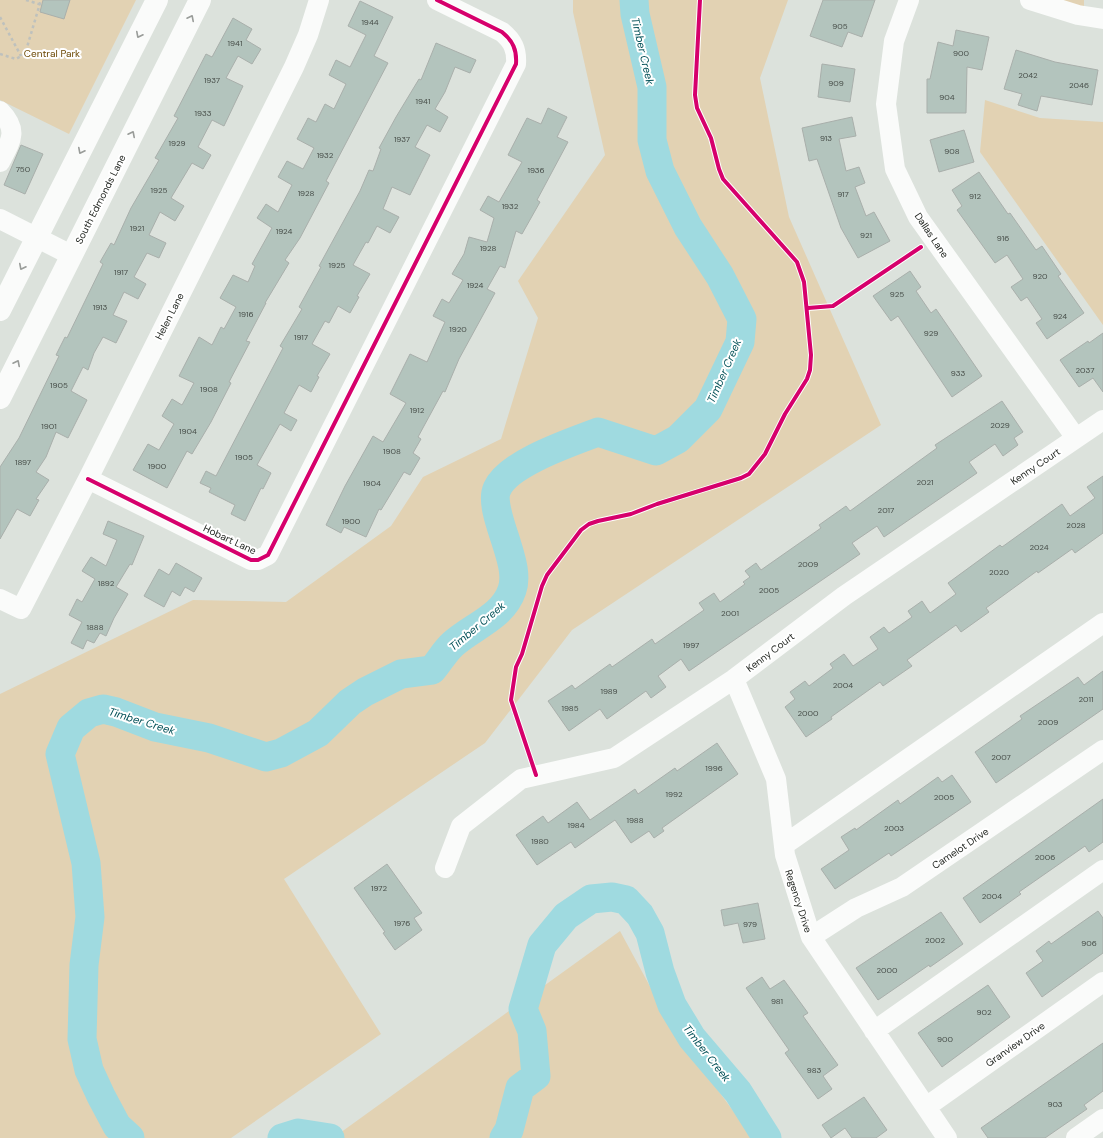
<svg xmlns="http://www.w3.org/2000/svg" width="1103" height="1138" font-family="'DM Sans',sans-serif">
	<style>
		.green { fill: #e2d2b3 }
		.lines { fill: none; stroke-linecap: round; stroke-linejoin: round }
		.river { stroke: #9fdae0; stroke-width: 29 }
		.building { fill: #b3c4bd; stroke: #a9afab }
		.path { stroke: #bec1bd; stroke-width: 2.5; stroke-dasharray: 3 3; stroke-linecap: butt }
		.minor { stroke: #fafbfa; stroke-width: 20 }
		.major { stroke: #fafbfa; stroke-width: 22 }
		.cycleway-casing { stroke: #fff; stroke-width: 6 }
		.cycleway { stroke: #d6006c; stroke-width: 4 }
		.oneway { stroke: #999c99 }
		.labels { text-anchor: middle; stroke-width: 4; stroke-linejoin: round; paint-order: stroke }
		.number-label { font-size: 8px; fill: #474e49 }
		.park-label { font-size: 10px; fill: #6c4803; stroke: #fff }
		.street-label { font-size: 10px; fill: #232722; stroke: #fff }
		.water-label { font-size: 11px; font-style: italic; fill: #025057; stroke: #fff }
	</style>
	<rect width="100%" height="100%" fill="#dce2dc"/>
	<!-- green -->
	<path class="green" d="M0,0H136L69,134L0,100Z
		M573,0H788L760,78L789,217L881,425L572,630L485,743L284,879L381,1034L231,1138H0V694L193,600L286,602L391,526L423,477L501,439L538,318L518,281L605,155L573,12Z
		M1054,0H1084V7Z
		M985,100L1040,118L1103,122V325L980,152Z
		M620,931L673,1029L753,1138H333Z"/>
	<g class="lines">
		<!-- river -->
		<path class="river" d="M130,1138L117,1126L101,1096L89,1070L82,1039L84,965L90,917L86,863L60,754L71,728L89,713L103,709L116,712L155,727L209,738L266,757L281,753L318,733L350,702L365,692L401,674L432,670C439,662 445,651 453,644C473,626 503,617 512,590C517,576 511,558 507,545C503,531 491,502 497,489C508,463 572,442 598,432L656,451L678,439L708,409L740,342L742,319L720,276L688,227L660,171L652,140V87L635,14L634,0
			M282,1138L298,1133L330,1138
			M504,1138L509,1130L520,1088L536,1076L532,1031L523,1009L542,945L566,916L591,899L612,897L626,900L640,915L650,933L660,972L672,1005L692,1038L738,1092L767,1138"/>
	</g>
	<!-- building -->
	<path class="building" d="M43,0H70L64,19L40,12Z
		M823,0H875L862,37L848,32L842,47L810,36Z
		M360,1L393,17L374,56L388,63L326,181L329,183L300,238L285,260L289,263L265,303H266L246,341L250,342L229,382L231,383L211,422L192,454L187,451L167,488L133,470L148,444L159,450L174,424L162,416L172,399L182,405L194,383L179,376L199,337L212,345L221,327L224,329L236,307L220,298L233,275L248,282L255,266L252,264L272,228L257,218L266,204L278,212L292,185L278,177L287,161L303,169L314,148L297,139L306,122L308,118L316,122L325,104L334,109L346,84L329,75L336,60L350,67L366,35L348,26Z
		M233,18L252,29L246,40L261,49L252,64L238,56L226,78L243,86L224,126L212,120L198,147L211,155L203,169L192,163L171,198L184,206L175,221L160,212L149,235L166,243L159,258L147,253L134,277L146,284L138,299L124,292L113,315L127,321L116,343L103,337L94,353L88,370L83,367L71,391L87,400L68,438L56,432L46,457L36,472L49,480L36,499L39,500L30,516L17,509L0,539V467L19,438L59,356L56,355L65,337L67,338L103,264L100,262L111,243L114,245L131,208L159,160L155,158L178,118L174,116L206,54L212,57Z
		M956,30L989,37L982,70L967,67L966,113H927V79H930L938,42L953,46Z
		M436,43L476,60L470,73L455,67L445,92L435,109L448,117L440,132L427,125L415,147L430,155L410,195L392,187L383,209L399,217L390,233L377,226L368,243L366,242L353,265L370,274L357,296L359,297L350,313L338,306L329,323L325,321L312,344L330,354L317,376L319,377L311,392L299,385L284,413L297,420L291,431L280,424L257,465L271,473L263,489L261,488L245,521L231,514L235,505L209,492L211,488L200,483L206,471L216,476L283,348L280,346L302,309L299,307L321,267L319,266L360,191L369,170L373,171L381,149L379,148L396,117L419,79L421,80Z
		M1016,50L1055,62L1098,70L1092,105L1041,96L1037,111L1018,105L1022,94L1004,89Z
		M822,64L855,69L850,102L818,97Z
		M548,108L567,117L557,137L568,142L537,200L540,202L522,234L516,231L505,268L500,266L487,289L495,293L459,359L445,392L443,391L418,437L421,439L413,453L420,458L410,475L404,472L381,510L379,509L366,537L344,527L341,533L326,525L345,486L373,436L383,442L406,403L390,394L410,354L427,362L445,322L433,316L442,299L449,303L463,280L452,274L464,254L469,237L487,242L494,218L480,210L488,196L499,202L522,162L508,155L527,118L541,124Z
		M852,117L856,136L839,139L846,171L859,167L865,183L855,187L866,216L874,212L890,241L858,258L841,228L817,159L809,161L802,128Z
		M964,130L974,162L939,172L930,140Z
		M21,145L43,154L25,194L4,185Z
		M979,172L1008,214L1010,213L1036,250L1042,246L1061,274L1058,276L1084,313L1047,339L1036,323L1042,319L1027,297L1021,301L1011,287L1023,279L1007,255L995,263L957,210L962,206L952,190Z
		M910,271L921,287L916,291L931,313L936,309L982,376L952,397L898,316L891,321L873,296Z
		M1103,333V392L1093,378L1079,387L1060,360L1088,341L1089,343Z
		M1002,401L1023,432L1014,438L1018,445L1003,456L995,444L969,462L977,473L884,537L877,526L852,543L860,554L689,671L681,659L658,676L666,687L651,698L646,691L607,719L600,709L569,731L548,701L572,685L575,689L610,664L612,667L652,639L655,644L704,610L699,603L714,593L720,602L745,584L743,582L750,577L745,571L756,563L761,570L821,528L819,525L846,506L850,511L937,448L935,445Z
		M1103,476V533L1075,553L1072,549L1038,573L1037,571L986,608L989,612L961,632L956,625L907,660L912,666L883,686L880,682L831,717L832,719L806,737L785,707L795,699L790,692L805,681L809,686L833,668L830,664L844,654L853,666L878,649L870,637L884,627L889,633L912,617L908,611L922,601L930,613L956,594L948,583L1000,545L1002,547L1062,504L1070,516L1095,498L1087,487Z
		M108,521L144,536L132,565L130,564L116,587L128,594L114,618L106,636L100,633L94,643L87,640L83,649L71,643L82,622L69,615L77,599L82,602L95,579L82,571L91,557L106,566L117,540L103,534Z
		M176,563L202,578L194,592L185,587L180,596L172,591L164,607L144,596L159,569L169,575Z
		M1103,671V709L996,783L975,752L1022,719L1020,716L1078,677L1084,685Z
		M717,743L738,774L662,828L664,831L654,838L649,831L631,843L615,820L575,848L571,842L537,865L516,835L543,816L548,823L577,802L590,820L635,789L638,794L675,768L677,771Z
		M952,775L971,802L891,856L889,853L835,889L821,869L849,850L841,837L855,828L856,830L898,800L900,804L938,777L942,782Z
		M1103,799V842L1089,852L1085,846L1019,892L1021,894L980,923L963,898Z
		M387,864L422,913L414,918L422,930L395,950L383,933L385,932L354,888Z
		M758,903L765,939L743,943L738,923L724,926L721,910Z
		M1098,911L1103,918V953L1042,997L1026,973L1043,961L1036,951L1049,941L1051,944Z
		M941,912L963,944L930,967L929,965L878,1000L856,968Z
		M762,977L770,989L784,980L808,1013L803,1016L838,1065L823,1076L832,1089L818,1099L785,1053L789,1050L746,988Z
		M988,985L1010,1017L942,1067L918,1033Z
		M1103,1043V1091L1084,1105L1087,1109L1045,1138H988L981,1128Z
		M864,1097L887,1130L876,1138H852L845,1128L831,1138L822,1125Z"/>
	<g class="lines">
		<!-- path -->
		<path class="path" d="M26,0L42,5
			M0,17L21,56
			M0,54L16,59L25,54L41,0
			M808,308L833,306L919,248
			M531,760L512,709L511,689L516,667L522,654L542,586L547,575L581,530L589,524L598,521L631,514L657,504L741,478L749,474L765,454L785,414L807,379L810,370L811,355L804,282L797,262L723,179L719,169L711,138L697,108L695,95L700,0"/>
		<!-- minor -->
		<path class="minor" d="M909,0L894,41L886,104L895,169L918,217L1076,438
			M1030,0L1078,15L1103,19
			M0,111C19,130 11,141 0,162
			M0,219L71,255
			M88,479L251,560H258L268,555L516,64C517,50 513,41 502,32L437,0
			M0,599L21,609L88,479L294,67L308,35L319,0
			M734,679L776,779L785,855L811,937L947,1138
			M784,845L1103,623
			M445,868L461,826L521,779L614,758L734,679L844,596L1103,420
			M811,937L856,908L902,887L1103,750
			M874,1031L1103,870
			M926,1107L1103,982
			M1076,1138L1103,1119"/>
		<!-- major -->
		<path class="major" d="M0,310L157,0
			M0,398L200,0"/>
		<defs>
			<path id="cycleway" d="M808,308L833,306L921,247
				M88,479L251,560H258L268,555L516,64C517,50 513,41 502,32L437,0
				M536,775L511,700L516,667L522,654L542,586L547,575L581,530L589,524L598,521L631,514L657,504L741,478L749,474L765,454L785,414L807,379L810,370L811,355L804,282L797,262L723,179L719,169L711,138L697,108L695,95L700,0"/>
		</defs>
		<!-- cycleway casing -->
		<use href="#cycleway" class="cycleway-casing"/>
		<!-- cycleway -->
		<use href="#cycleway" class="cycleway"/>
	</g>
	<!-- one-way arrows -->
	<defs><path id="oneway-chevron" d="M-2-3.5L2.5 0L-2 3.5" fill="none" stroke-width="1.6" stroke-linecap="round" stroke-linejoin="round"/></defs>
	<g class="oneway">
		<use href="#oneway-chevron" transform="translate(191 18) rotate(-63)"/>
		<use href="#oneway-chevron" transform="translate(139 35) rotate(117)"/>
		<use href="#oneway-chevron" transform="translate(132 134) rotate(-63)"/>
		<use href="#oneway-chevron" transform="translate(81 151) rotate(117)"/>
		<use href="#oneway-chevron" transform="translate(22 267) rotate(117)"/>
		<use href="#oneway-chevron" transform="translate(17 363) rotate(-63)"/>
	</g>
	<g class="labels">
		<!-- number labels -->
		<g class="number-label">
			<text x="370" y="25">1944</text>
			<text x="840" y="29">905</text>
			<text x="235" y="46">1941</text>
			<text x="961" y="56">900</text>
			<text x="1028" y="78">2042</text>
			<text x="212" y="83">1937</text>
			<text x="836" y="86">909</text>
			<text x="1079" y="88">2046</text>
			<text x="947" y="100">904</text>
			<text x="423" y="104">1941</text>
			<text x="203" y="116">1933</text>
			<text x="826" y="141">913</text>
			<text x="402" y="142">1937</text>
			<text x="177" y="146">1929</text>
			<text x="952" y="154">908</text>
			<text x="325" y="158">1932</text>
			<text x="23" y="172">750</text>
			<text x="536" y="173">1936</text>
			<text x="159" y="193">1925</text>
			<text x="306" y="196">1928</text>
			<text x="843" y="197">917</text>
			<text x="975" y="199">912</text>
			<text x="510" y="209">1932</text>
			<text x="137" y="231">1921</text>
			<text x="284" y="234">1924</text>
			<text x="866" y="238">921</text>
			<text x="1003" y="241">916</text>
			<text x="488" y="251">1928</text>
			<text x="337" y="268">1925</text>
			<text x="121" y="275">1917</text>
			<text x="1040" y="279">920</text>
			<text x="475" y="288">1924</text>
			<text x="897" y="297">925</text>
			<text x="100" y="310">1913</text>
			<text x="246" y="317">1916</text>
			<text x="1060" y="319">924</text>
			<text x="458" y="332">1920</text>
			<text x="931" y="336">929</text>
			<text x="301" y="340">1917</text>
			<text x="1085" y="373">2037</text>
			<text x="958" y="376">933</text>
			<text x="59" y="388">1905</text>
			<text x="209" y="392">1908</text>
			<text x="417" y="413">1912</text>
			<text x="1000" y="428">2029</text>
			<text x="49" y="429">1901</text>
			<text x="188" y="434">1904</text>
			<text x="392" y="454">1908</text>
			<text x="244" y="460">1905</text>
			<text x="23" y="465">1897</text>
			<text x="157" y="469">1900</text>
			<text x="925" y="485">2021</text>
			<text x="372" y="486">1904</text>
			<text x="886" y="513">2017</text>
			<text x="351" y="524">1900</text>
			<text x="1076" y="528">2028</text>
			<text x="1039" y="550">2024</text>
			<text x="808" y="567">2009</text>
			<text x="999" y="575">2020</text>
			<text x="106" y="586">1892</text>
			<text x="769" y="593">2005</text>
			<text x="730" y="616">2001</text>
			<text x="95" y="630">1888</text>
			<text x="691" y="648">1997</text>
			<text x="843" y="688">2004</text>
			<text x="609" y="694">1989</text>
			<text x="1086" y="702">2011</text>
			<text x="570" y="711">1985</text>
			<text x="808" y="716">2000</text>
			<text x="1048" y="725">2009</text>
			<text x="1001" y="760">2007</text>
			<text x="714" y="771">1996</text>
			<text x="674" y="797">1992</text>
			<text x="944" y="800">2005</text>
			<text x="635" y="823">1988</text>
			<text x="576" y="828">1984</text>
			<text x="894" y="831">2003</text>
			<text x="540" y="844">1980</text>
			<text x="1045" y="860">2006</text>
			<text x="379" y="891">1972</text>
			<text x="992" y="899">2004</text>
			<text x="402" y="926">1976</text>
			<text x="750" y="927">979</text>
			<text x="935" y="943">2002</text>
			<text x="1089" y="946">906</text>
			<text x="887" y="973">2000</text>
			<text x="777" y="1004">981</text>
			<text x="984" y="1015">902</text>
			<text x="945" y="1042">900</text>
			<text x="814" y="1073">983</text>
			<text x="1055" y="1107">903</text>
		</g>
		<!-- park labels -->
		<g class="park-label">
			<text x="52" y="57">Central Park</text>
		</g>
		<!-- street labels -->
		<g class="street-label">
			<text transform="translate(100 199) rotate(-63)" y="4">South Edmonds Lane</text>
			<text transform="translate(932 235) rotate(56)" y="4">Dallas Lane</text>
			<text transform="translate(169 316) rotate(-63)" y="4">Helen Lane</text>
			<text transform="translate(1035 466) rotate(-34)" y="4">Kenny Court</text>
			<text transform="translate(230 539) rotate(25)" y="4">Hobart Lane</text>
			<text transform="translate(770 652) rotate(-37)" y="4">Kenny Court</text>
			<text transform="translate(960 848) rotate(-34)" y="4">Camelot Drive</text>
			<text transform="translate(799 901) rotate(72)" y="4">Regency Drive</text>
			<text transform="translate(1015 1044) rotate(-35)" y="4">Granview Drive</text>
		</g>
		<!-- water labels -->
		<g class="water-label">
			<text transform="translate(643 51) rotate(77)" y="4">Timber Creek</text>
			<text transform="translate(724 371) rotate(-66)" y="4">Timber Creek</text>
			<text transform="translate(477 626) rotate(-40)" y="4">Timber Creek</text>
			<text transform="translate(142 721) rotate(17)" y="4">Timber Creek</text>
			<text transform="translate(707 1053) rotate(52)" y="4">Timber Creek</text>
		</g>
	</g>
</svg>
